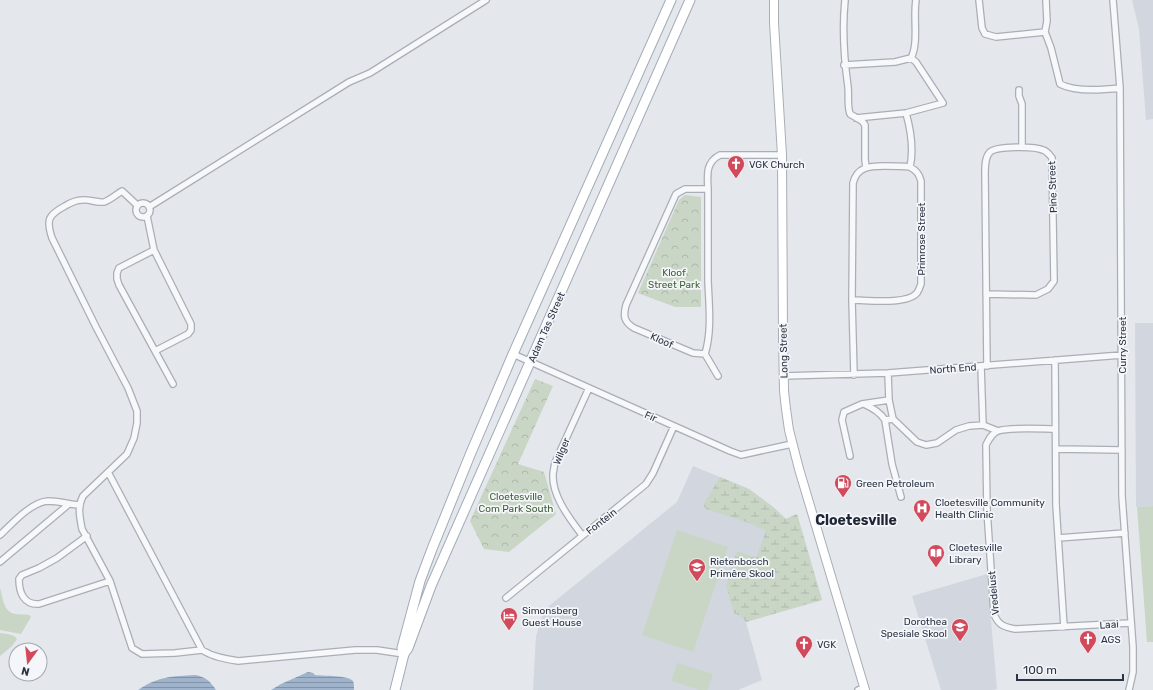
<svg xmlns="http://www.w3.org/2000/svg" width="1153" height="690" font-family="Rubik,sans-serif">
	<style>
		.built { fill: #d2d6de }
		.grass { fill: #c9d6c5 }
		.forest { fill: url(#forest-crowns) }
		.wetland { fill: url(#wetland-marsh) }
		.water { fill: url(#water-rules) }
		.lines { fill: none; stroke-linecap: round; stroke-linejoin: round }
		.street-casing { stroke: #a9aeb7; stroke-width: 8 }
		.secondary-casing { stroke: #a9aeb7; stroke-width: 10 }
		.primary-casing { stroke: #a3abb8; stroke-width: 11 }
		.street { stroke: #f7f8fa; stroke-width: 5.5 }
		.secondary { stroke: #fff; stroke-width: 8 }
		.primary { stroke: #fff; stroke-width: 9 }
		.labels { text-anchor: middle; stroke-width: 3.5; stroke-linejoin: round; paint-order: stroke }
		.poi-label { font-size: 10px; fill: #2b3445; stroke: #f4f6f9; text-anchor: start }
		.street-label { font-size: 10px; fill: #2b3445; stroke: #f4f6f9 }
		.park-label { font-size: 10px; fill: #3f6138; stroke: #f4f6f9 }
		.district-label { font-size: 14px; font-weight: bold; fill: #1d2536; stroke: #f4f6f9 }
	</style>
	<defs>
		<pattern id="forest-crowns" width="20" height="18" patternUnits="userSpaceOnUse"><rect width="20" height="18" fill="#c9d6c5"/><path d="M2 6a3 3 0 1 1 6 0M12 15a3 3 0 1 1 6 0" fill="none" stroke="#adb8ab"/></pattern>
		<pattern id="wetland-marsh" width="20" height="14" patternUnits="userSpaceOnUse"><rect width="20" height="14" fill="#c9d6c5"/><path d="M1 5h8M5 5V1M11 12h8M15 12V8" fill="none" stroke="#adb8ab"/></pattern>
		<pattern id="water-rules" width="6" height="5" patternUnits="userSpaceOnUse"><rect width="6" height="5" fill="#9fb4cc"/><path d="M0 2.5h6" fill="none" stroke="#8293a7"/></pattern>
	</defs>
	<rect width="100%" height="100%" fill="#e4e7ec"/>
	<!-- built -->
	<path class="built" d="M1132,0H1153V119L1146,120L1139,29Z
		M1135,323H1153V506L1136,507Z
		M693,466L749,489L773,507L786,519L797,514L822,600L746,622L762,680L738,690H533L536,636L544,610L677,502Z
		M987,574L997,689L993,690H941L912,596Z"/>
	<!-- grass -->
	<path class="grass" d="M1153,506V642H1147L1137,507Z
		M677,530L728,547L693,652L642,635Z
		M0,588C3,597 3,613 16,614C20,615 25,614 29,615L31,617L21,634L0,630Z
		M0,633C6,634 14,634 17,639L12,646L0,656Z
		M677,663L713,674L708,690H700L671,681Z"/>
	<!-- forest -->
	<path class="forest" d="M685,195L701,197V307H675L638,293L679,200Z
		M535,379L553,386L518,464L544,472L556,514L509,552L484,549L470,521Z"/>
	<!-- wetland -->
	<path class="wetland" d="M720,477L749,489L773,507L786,519L797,514L822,600L746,622L743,618L734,613L726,586L737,551L756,558L766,531L749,523L706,509L703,505Z"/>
	<!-- water -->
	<path class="water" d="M308,672L313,673L315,675C323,676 348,675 353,681C354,683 354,687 354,690H271L281,684Z
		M195,675C206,677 210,681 216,690H138C157,677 172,676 195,675Z"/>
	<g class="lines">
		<defs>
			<path id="street" d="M845,0C842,29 844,58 848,87C849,96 847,105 850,114L862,121L865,125V160L866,167
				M979,0L982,28L985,34L996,37L1045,32
				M1113,0L1120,88L1122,496L1133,647V672L1129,690
				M1045,32L1051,48L1060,84C1075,92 1103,90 1120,88
				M1045,32L1047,21L1046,0
				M844,65L895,62L911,58C919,43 913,18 916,0
				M1019,90V96L1022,104V147
				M906,113C911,131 914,149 910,167
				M856,118L906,113L943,103L916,62L911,58
				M708,189H685L676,194L626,305C623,316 624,322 634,328L693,353L705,354C712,331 709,305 708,281C708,250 708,219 708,189C707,174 706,162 720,155H782
				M136 210a7 7 0 1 1 14 0a7 7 0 1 1-14 0Z
				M137,205L122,191C117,194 109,201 104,202C97,203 89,199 82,200C76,200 70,203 65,206C48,215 46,220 52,238L96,327L128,388L137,411V423L134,438L127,454L83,496C77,507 80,518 82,529L110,581L132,648L142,654L175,653L202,650
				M149,207L349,82L370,73L486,0
				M147,216L154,250L191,324V330L188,334L155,351
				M154,250L119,268L117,273V279L119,285L173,384
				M986,294L1036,295L1048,289L1054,281L1052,158C1049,154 1047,151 1043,150C1034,146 997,146 990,152C985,157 985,166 985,173L987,366
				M852,300C867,300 907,305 917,293C919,290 920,287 921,284V181C919,174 917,171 910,167C901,166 893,166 884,166C869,166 857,167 853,183L852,300L854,375
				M513,354L730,451L741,455L792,444
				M705,354L718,376
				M1055,360L1056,505L1064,627
				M981,366L983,425
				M888,373L889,400L893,419L917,442L926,445L937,443L956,430L969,426L983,425L998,431
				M783,376L888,373L1122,355
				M864,404C873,408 880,412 885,420L893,419
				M885,420L892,464L901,497
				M1055,429C1042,429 1008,427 998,431C992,433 989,439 986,445L987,510L994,614C998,625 1004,627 1015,629L1130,623
				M1056,449L1122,450
				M850,456L842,420L844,412L862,404L889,400
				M108,472L202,650C213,657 226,659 238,661L355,650H377L404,654
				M0,535C12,524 31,502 48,501C58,501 69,504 79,505
				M582,535C569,518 548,491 554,468C554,464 556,460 558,456L589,388
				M87,536L57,558L39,568L22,575L19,579C19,593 24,605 39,604L110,581
				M1058,538L1125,533
				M0,562L69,504
				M506,598L646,484L653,473L674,426
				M858,690L864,688"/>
			<path id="secondary" d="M774,0V23L782,155L783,337L784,391L786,409L789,430L799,469L865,690"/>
			<path id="primary" d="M404,654L402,648L420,581L432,549L470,455L513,354L671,0
				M395,690L404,654L408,648L431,586L690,0"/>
		</defs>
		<!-- street casing -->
		<use href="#street" class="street-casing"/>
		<!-- secondary casing -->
		<use href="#secondary" class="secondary-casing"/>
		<!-- primary casing -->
		<use href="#primary" class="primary-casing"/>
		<!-- street -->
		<use href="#street" class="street"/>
		<!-- secondary -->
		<use href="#secondary" class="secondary"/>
		<!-- primary -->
		<use href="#primary" class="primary"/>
	</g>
	<!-- icons -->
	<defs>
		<symbol id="church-pin" viewBox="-11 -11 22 30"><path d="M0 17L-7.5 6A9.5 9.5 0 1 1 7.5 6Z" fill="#d1495b" stroke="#f4f6f9"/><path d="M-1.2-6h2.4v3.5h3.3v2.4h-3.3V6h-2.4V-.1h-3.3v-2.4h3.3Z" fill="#fff"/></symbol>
		<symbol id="fuel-pin" viewBox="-11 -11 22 30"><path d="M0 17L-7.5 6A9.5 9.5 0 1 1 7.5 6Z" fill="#d1495b" stroke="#f4f6f9"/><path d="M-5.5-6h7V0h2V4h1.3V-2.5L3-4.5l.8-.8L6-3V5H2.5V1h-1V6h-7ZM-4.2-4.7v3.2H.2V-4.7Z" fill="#fff"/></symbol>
		<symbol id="hospital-pin" viewBox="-11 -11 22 30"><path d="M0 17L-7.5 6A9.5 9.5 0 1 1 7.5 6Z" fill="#d1495b" stroke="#f4f6f9"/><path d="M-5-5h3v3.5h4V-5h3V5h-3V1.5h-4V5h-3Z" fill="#fff"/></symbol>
		<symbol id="library-pin" viewBox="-11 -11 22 30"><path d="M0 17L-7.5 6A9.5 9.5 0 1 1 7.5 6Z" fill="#d1495b" stroke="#f4f6f9"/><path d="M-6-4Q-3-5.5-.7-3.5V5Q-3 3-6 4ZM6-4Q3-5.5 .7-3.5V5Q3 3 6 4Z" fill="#fff"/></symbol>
		<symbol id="school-pin" viewBox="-11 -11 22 30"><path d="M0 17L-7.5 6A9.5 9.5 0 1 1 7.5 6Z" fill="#d1495b" stroke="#f4f6f9"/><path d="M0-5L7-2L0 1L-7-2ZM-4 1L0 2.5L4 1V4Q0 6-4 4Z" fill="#fff"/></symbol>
		<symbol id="hotel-pin" viewBox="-11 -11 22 30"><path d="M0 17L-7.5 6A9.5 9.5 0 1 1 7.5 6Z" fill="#d1495b" stroke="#f4f6f9"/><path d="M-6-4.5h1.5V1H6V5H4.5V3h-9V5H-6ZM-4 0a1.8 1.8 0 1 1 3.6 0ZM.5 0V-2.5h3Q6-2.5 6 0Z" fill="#fff"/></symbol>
	</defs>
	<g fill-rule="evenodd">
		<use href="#church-pin" x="726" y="154" width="20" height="27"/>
		<use href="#fuel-pin" x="833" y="473" width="20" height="27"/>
		<use href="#hospital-pin" x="912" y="498" width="20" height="27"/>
		<use href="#library-pin" x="926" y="543" width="20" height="27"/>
		<use href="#school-pin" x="687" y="557" width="20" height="27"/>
		<use href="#hotel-pin" x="499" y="606" width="20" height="27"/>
		<use href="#school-pin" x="950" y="617" width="20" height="27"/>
		<use href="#church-pin" x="1078" y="629" width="20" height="27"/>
		<use href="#church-pin" x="794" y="634" width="20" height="27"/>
	</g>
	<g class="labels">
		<!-- poi labels -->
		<g class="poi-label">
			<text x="749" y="168">VGK Church</text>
			<text x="856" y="487">Green Petroleum</text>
			<text x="935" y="506">Cloetesville Community<tspan x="935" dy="12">Health Clinic</tspan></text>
			<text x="949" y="551">Cloetesville<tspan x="949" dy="12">Library</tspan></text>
			<text x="710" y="565">Rietenbosch<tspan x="710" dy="12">Primêre Skool</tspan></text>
			<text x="522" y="614">Simonsberg<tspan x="522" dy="12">Guest House</tspan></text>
			<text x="947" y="625" text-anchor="end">Dorothea<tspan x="947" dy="12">Spesiale Skool</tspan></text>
			<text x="1101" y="643">AGS</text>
			<text x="817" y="648">VGK</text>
		</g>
		<!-- street labels -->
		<g class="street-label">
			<text transform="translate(1052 187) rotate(-92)" y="4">Pine Street</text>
			<text transform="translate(921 239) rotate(-90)" y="4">Primrose Street</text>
			<text transform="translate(546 327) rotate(-66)" y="4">Adam Tas Street</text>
			<text transform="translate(662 340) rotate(24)" y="4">Kloof</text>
			<text transform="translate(1122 345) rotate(-90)" y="4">Curry Street</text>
			<text transform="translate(783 351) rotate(-91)" y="4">Long Street</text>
			<text transform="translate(953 368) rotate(-4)" y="4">North End</text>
			<text transform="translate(651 416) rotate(24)" y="4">Fir</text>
			<text transform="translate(561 451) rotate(-68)" y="4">Wilger</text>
			<text transform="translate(601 521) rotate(-38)" y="4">Fontein</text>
			<text transform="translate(993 593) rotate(-95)" y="4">Vredelust</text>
			<text transform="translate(1109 624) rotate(-4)" y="4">Laai</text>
		</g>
		<!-- park labels -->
		<g class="park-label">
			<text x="674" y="276">Kloof<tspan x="674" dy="12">Street Park</tspan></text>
			<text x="516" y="500">Cloetesville<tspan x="516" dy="12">Com Park South</tspan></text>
		</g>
		<!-- district labels -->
		<g class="district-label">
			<text x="856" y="525">Cloetesville</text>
		</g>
	</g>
	<!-- north arrow -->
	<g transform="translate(28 662) rotate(195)"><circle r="19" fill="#f4f6f9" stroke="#a4a8b1"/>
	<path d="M0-3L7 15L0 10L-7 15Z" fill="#d1495b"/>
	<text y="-6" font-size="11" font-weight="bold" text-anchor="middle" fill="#2b3445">N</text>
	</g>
	<!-- scale -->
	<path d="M1017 674v6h106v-6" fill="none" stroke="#2b3445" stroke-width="2"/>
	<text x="1023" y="674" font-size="12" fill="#2b3445" stroke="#f4f6f9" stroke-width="3" paint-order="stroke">100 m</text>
</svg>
